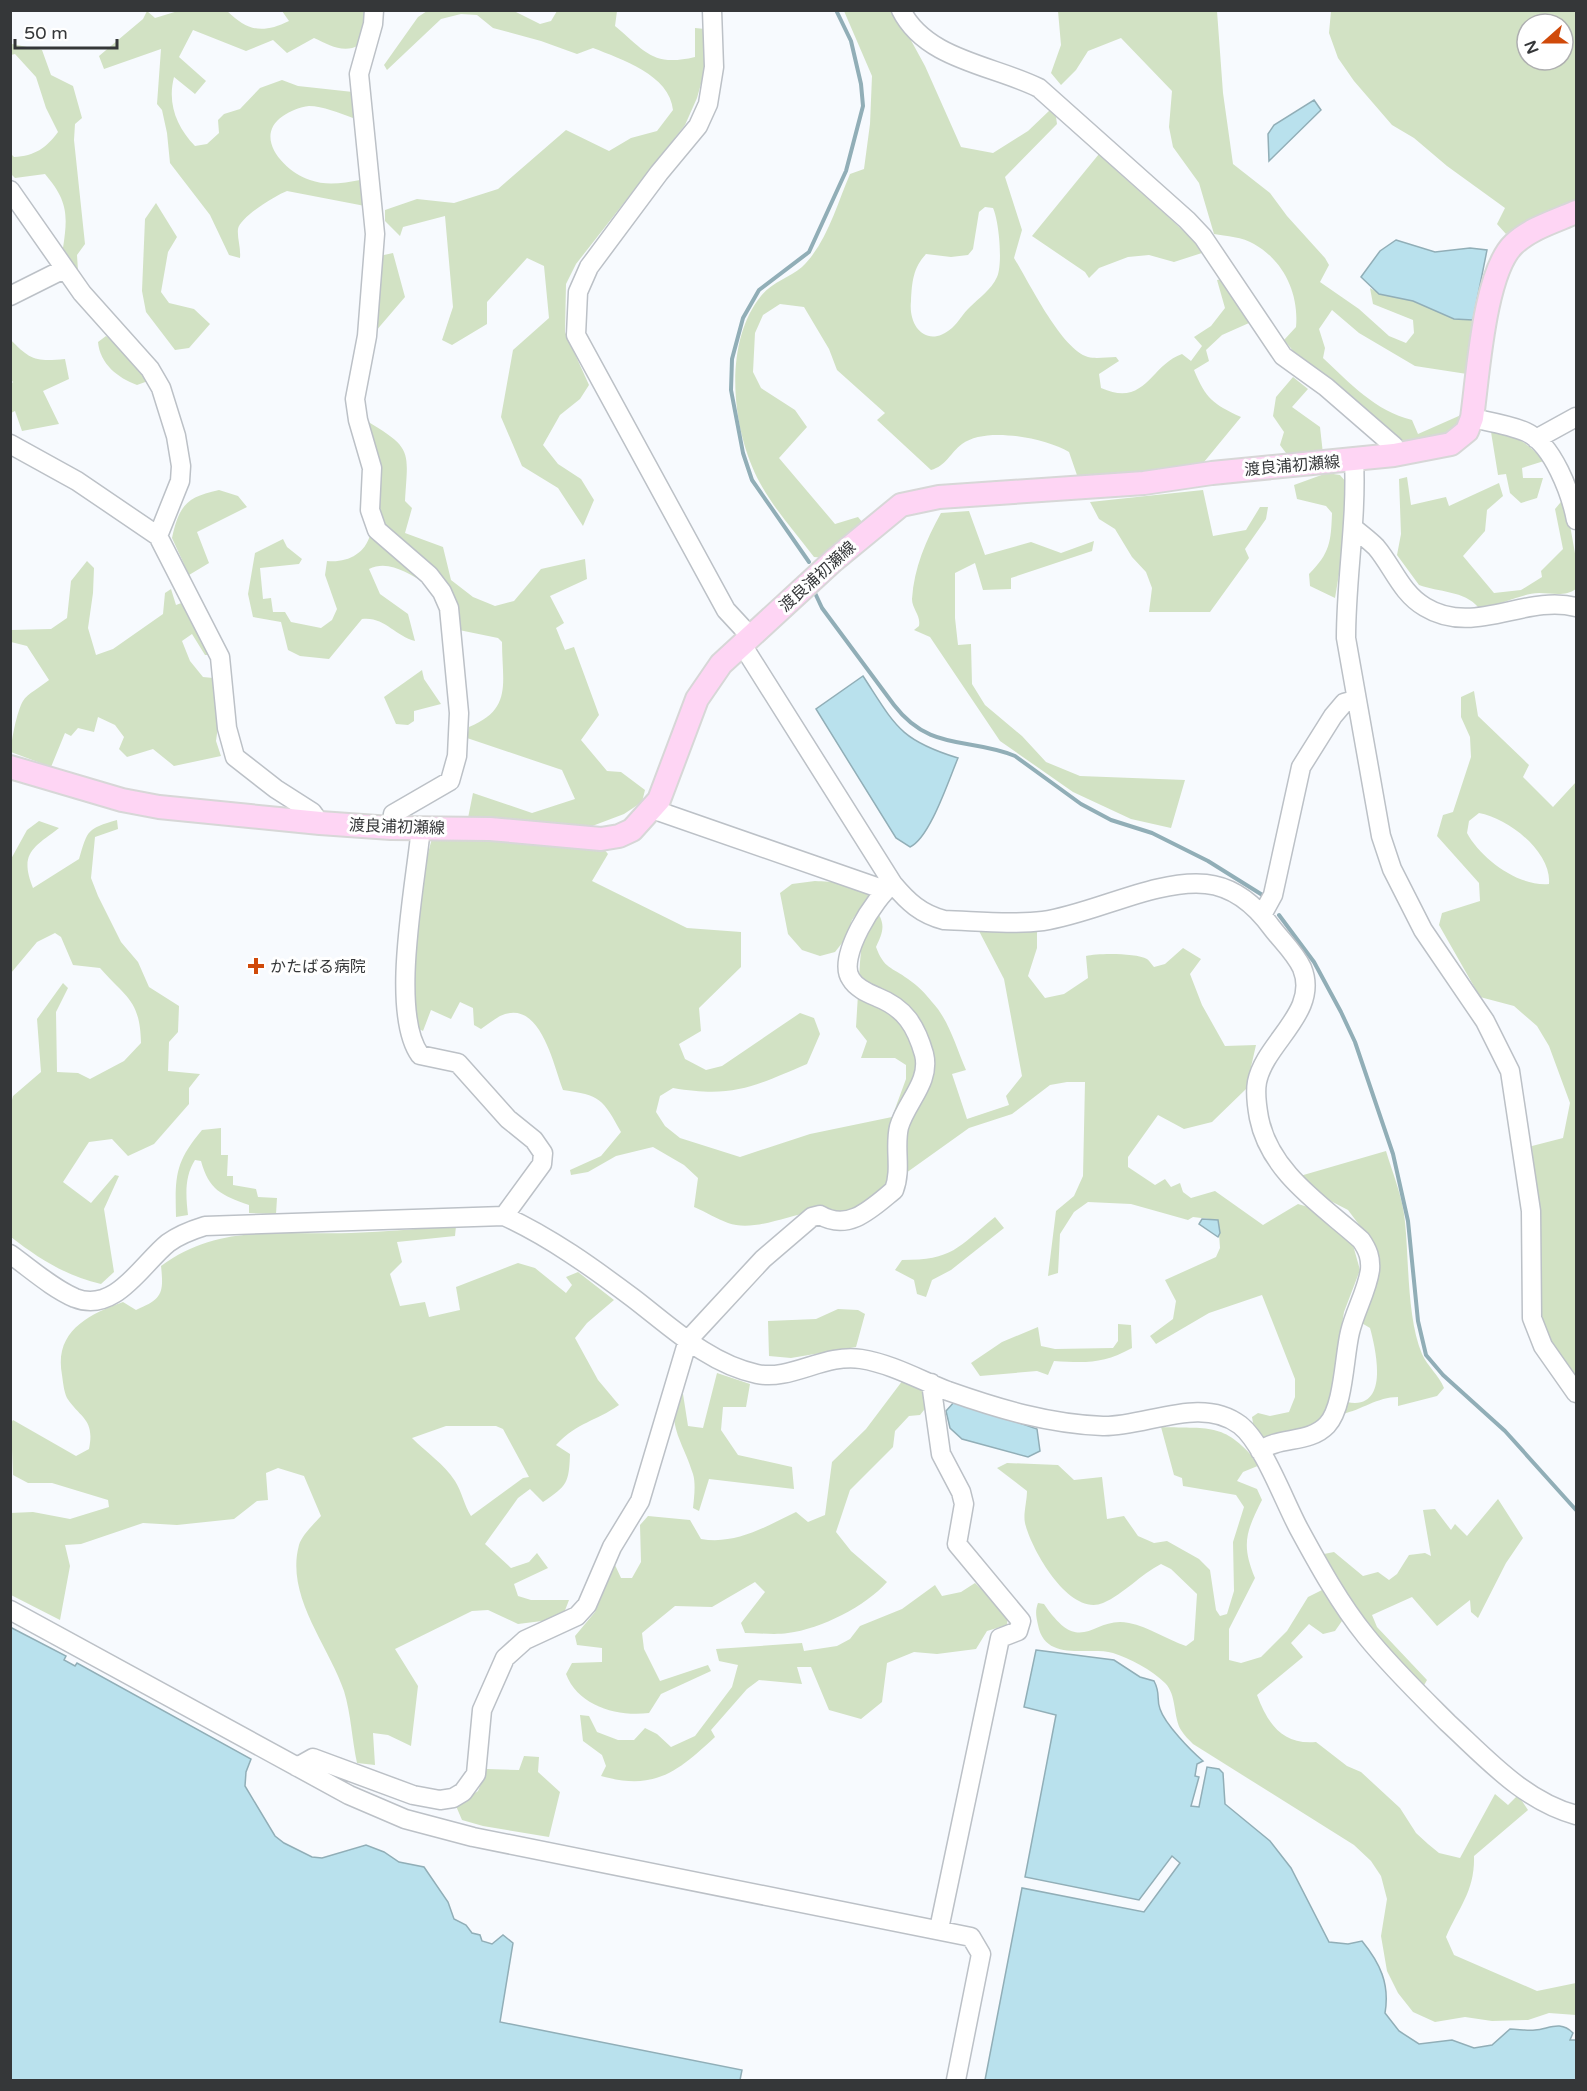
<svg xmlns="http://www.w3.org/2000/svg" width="1587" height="2091" font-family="'Varela Round','Noto Sans JP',sans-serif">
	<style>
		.green { fill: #d2e2c4; fill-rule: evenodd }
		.water { fill: #b9e1ed; stroke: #91aeb7; stroke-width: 1.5 }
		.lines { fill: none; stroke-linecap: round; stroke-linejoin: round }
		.stream { stroke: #91aeb7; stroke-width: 4 }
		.minor-casing { stroke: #bcc1c7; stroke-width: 21 }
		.major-casing { stroke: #d7d7d7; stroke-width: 26 }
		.minor { stroke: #fff; stroke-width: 18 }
		.major { stroke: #fed5f4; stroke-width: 22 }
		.poi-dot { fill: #d04a0a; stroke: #fff; stroke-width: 2 }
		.labels { text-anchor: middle; stroke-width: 6; stroke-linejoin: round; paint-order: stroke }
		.street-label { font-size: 16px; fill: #353739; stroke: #fff }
		.poi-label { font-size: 16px; fill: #353739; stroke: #fff; text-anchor: start }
	</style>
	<rect width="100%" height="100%" fill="#f7fafe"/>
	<!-- green -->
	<path class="green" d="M147,11L155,18L178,11H227C248,31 262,34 289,21L282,11H366L359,45C344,54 329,45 314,38L287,53L273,40L246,51L193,30L179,57L206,81L195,94L174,77C167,104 177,127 195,146L207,144L219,133L218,120L224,114L240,109L260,88L282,80L298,86L353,92V118C339,113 323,106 309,106C300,107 290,111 283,116C252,137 285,172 310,180C326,186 344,183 360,180L365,206L287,191C276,195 240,217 238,229C237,238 241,248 240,258L229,255L210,215L170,163L167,133L162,110L157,104L161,49L104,69L99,56L143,19Z
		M427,11H514L540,24L551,21L557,11H617L615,26C646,52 653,67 695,57V28L705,29L704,73L697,98L685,125L576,264L566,284L565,332L589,385L580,399L560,415L543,445L558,464L581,479L594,500L583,526L558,488L522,466L501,417L513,350L549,318L544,266L527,258L487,302V324L452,345L442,340L453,307L445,216L403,227L400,236L385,221V210L417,199L454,203L498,189L566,130L609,151L631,138L657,131L673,110C670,75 621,59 593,48L577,54L541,41L493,28L477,15L461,14L441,19L387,70L384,65L418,17Z
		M844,11H895L925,66L961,147L993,153L1028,131L1050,110L1056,117L1057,124L1005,177L1022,230L1014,258C1029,282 1061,349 1088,357C1096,359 1107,357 1116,357L1119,361L1099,374L1101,388C1146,408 1150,365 1182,354L1191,361L1202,346L1194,337L1211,326L1225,308L1217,280L1222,279L1249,323L1222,335L1206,350L1209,361L1194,370C1206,399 1213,404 1241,417L1204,462L1168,474L1078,478L1069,452C1044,438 986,426 962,444C950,453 946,466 931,470L877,420L885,413L837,370L829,349L804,307L780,304L763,315L755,333L753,372L761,388L795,410L807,427L779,458L835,524L858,517L863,523L825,558L814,557C796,533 774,509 760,483C732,432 722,344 761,296C772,282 789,278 802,267C827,243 837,204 850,174L864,169L870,124L872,76ZM985,207L993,208C999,221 1003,264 997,277C991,290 979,298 970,307C963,313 959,322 952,328C928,349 908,328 911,301C912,282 913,268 926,254L951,257L968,255L973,249L979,212Z
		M1058,11H1217L1223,93L1233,164L1270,193L1287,216L1325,258L1329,265L1320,282L1359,309L1389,336L1406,343L1414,333L1413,320L1373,304L1370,288C1385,298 1399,296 1415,301C1438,309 1447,319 1473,320L1467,374L1415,366L1359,333L1332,310L1319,329L1325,348L1323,358C1350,383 1375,411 1412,420L1418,434L1461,415L1462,424L1447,438L1406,443L1394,436L1299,358L1284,340L1296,327C1299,294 1284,261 1254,244C1243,237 1226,236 1214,234L1199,183L1173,147L1169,127L1172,91L1121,38L1088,51L1076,70L1061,85L1051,73L1061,45Z
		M1331,11H1576V200L1520,224L1506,234L1497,224L1505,208L1447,166L1414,138L1392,125L1354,81L1338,58L1329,33ZM1527,24H1563V60H1527Z
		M10,40L12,44L42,50L51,75L73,86L82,118L75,124L74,140L85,244L77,255L78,271L63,248C68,215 68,201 45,174L15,178L11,174V154L14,157C35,156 46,148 58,132L46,108L36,77L15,54L11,55Z
		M1099,154C1134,188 1172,218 1205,252L1174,262L1149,255L1128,257L1099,268L1089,278L1085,272L1032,236Z
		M156,203L177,237L168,252L161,292L169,303L194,309L210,324L189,348L175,350L146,312L142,291L145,219Z
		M393,253L405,297L375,332V257Z
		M106,336L118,344L148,381L137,385C118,378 100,364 98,342Z
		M10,339C30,360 36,362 65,359L69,379L43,391L59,424L22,431L15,411L11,413V384L13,382L11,380Z
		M1293,377L1308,389L1292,407L1320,427L1323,454L1289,457L1280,445L1284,432L1273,416L1276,397Z
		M367,421C413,449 408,450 405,501L412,508L405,533L443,547L451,580L473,597L495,606L514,601L541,569L585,559L587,579L550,596L564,623L556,628L565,650L574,647L599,715L581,740L607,771L621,772L645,790L642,802L624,814L587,828L468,818L473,793L532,813L575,799L562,770L467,738L469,727C513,709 502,683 502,642L498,638L459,630L458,614L381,528Z
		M1491,432C1515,434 1528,443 1544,461L1522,468L1523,478H1543L1537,498L1521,503L1510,493L1506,474L1498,475Z
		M1327,473L1340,475L1346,482L1344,544L1335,598L1310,586L1309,574C1330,553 1331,542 1332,513L1326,506L1297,499L1294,485Z
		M1407,477L1411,505L1446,497L1449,506L1499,483L1503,496L1487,510L1485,531L1463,556L1494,593L1521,590L1542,577L1541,571L1563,549L1555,509L1565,497L1576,559V589C1565,597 1552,593 1539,593C1518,594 1500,607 1478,607C1465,591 1438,592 1419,585L1397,555L1401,534L1399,479Z
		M219,490L238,496L247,507L197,532L209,563L189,575L172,538C179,506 186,497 219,490Z
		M1203,490L1213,536L1246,530L1260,507H1268L1266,519L1245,549L1249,558L1210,612H1149L1152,588L1146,572L1132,557L1115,529L1099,519L1090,502Z
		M969,511L985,555L1031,542L1061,553L1094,541L1092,551L1011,578V589L983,590L975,563L955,573V618L958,645L971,644L972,684L985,705L1022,736L1046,762L1080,776L1185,780L1171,828L1131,819L1073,792L1000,741L930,637L914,630L919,626C921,615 912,609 912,599C914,568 926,540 941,513Z
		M370,535L426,583C408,574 389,559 369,569L380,594L408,614L415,641C395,636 384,616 362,619L329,659L300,656L288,650L281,622L253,617L248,594L255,553L283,539L287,547L302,559L299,564L260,568L263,599L271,598L273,612H285L291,622L321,628L332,620L337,609L325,575L327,561C347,563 365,554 370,535Z
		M87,561L94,568L93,593L88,628L96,655L113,649L163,614L165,593L171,589L176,605L184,602L210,655H205L192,634L182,641L190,661L203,677L213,678L218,726L216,741L221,756L174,766L153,749L127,757L119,749L124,737L115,725L98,717L94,732L78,728L71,736L65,733L51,767L11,752C11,741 17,711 23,701C27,694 42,686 49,680L27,646L11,642V630L51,629L67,618L71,581Z
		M422,670L424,679L441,704L414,711V721L408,725L396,724L384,697Z
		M1474,691L1478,716L1529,765L1523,777L1553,807L1576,782V1377L1545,1332L1538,1305L1532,1146L1563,1138L1570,1103L1549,1046L1537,1026L1514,1006L1480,997L1439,925L1442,913L1480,901L1479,883L1437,836L1443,815L1453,812L1471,757L1470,737L1461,717V697ZM1479,813C1508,818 1552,852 1549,884C1519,887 1481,859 1467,833L1469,821Z
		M117,820L118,829L95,837L91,878L98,896L121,942L138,962L149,987L179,1006L178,1032L169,1042L168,1071L200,1074L189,1088V1104L154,1144L128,1156L112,1139L89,1142L63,1182L91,1203L115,1175L119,1176L104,1209L114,1272L101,1284C66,1276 38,1258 11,1237V1104L13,1096L41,1072L37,1019L63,983L68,988L56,1012L57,1072L78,1073L90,1079L124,1061L141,1043C140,999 126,998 100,968L73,965L61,937L55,933L37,942L11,973V859L27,830L39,821L59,828C33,848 19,853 33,888L79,859C88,829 87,829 117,820Z
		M433,835L603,848L608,854L592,881L687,928L741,932V967L699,1008L701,1031L679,1044L685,1059L706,1070L722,1066L800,1013L814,1018L820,1034L807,1064C753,1087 733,1098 673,1088L660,1096L656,1112L665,1126L680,1138L740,1157L810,1134L892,1117L906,1079V1065L895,1058H861L867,1041L856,1027L860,962L862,941L879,915C886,927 881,936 876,947C884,969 892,967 908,979C917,985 926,994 932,1002C949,1020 956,1047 966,1070L952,1074L967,1119L1009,1105L1006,1096L1022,1076L1004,979L979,931L1037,932V948L1028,976L1045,998L1064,994L1088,978L1086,956C1098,953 1136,953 1147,959C1150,961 1151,964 1154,967L1165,964L1183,948L1201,959L1190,974L1202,1005L1225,1046L1256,1045L1246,1089L1212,1122L1184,1129L1158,1115L1128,1157V1167L1155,1185L1165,1179L1171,1187L1180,1183L1183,1192L1191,1198L1215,1191L1263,1225L1298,1204L1315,1209L1353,1245L1360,1270L1344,1312L1330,1404L1321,1418L1311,1426L1279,1437L1262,1439L1254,1429L1252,1417L1258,1413L1270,1416L1289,1412L1295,1397V1379L1262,1295L1209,1313L1156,1344L1150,1336L1173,1319L1176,1301L1165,1280L1216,1257L1220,1248L1218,1220L1193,1217L1188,1220L1131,1204L1088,1202L1074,1212L1060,1234L1058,1273L1048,1276L1056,1211L1074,1196L1083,1176L1085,1082H1067L1050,1085L1012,1114L969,1128L857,1208C841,1213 826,1210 811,1212C786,1216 753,1232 728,1223C717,1219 706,1212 694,1207L698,1178L684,1165L653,1147L616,1156L588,1172L571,1175L570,1170L601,1156L621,1132C603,1099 600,1095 563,1090C553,1064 540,997 500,1016C493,1020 487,1025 481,1029L474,1025L473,1008L460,1002L451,1019L431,1010L423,1031L413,1026C411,965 416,893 433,835Z
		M815,881C831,882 859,882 870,895L852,920L846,938L835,952L820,956L802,950L788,934L780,893L792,884Z
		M221,1128V1155H228L227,1176H233V1185L256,1189L258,1197L277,1198L276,1214L249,1213V1205C221,1195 209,1190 201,1161L195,1160C184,1177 186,1197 188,1215L176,1217C175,1176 175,1162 202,1130Z
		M1386,1151C1393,1174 1403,1198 1405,1222C1409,1261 1407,1318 1422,1354C1427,1366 1439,1375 1444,1388L1437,1396L1398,1406V1397C1377,1397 1362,1410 1342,1414L1347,1402C1390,1411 1376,1350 1370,1328L1360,1322L1369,1238L1348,1210L1319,1195L1300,1176Z
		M995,1217L1004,1228L951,1270L932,1280L926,1297L917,1294L914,1280L895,1270L902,1260C953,1260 957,1248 995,1217Z
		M456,1226L455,1236L397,1242L402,1262L390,1274L400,1306L425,1302L429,1317L460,1310L456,1287L518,1263L535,1268L566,1293L572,1285L566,1277L578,1272L614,1300L587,1323L575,1338L598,1380L619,1405C595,1422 579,1421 556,1445L570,1454C569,1483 567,1486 543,1502L530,1489L518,1498L485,1544L511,1568L529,1562L537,1553L548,1568L514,1584L518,1596L531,1600H569L564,1613L550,1620L518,1624L488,1610L472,1611L395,1649L418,1686L411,1746L388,1735L373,1733L375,1765L357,1763C352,1740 351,1714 344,1691C329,1646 285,1596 299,1545C302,1535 314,1524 321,1516L304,1476L278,1468L266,1473L268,1500L257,1501L234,1519L177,1525L143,1523L81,1544L65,1545L70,1566L60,1620L11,1595L10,1513L33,1512L70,1519L109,1507L108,1500L52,1483H28L13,1475L11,1423L13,1420L76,1456L89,1449C95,1419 81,1419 67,1398C64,1392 63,1382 62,1375C54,1332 87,1315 123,1302L136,1310C162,1299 164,1294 161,1266C220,1223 282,1235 351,1233C386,1232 421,1228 456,1226ZM446,1426H496L503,1429L529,1477L523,1478L471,1516C464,1505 462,1492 455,1481C444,1464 426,1452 412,1438Z
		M838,1309L858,1310L865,1314L856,1347L791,1358L769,1356L768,1321L816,1319Z
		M1118,1324L1131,1325L1132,1348C1103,1364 1086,1363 1054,1361L1048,1375L1037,1371L980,1376L971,1363L1002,1342L1038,1327L1041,1346L1055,1349L1113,1348L1118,1341Z
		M717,1373L750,1384L746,1407H723L721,1430L738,1455L792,1467L794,1489L709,1479L699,1511L693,1508C694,1498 696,1484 693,1474C683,1441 667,1428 677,1391L683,1394L688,1426L703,1428Z
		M903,1380L921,1388L928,1405L920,1415L909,1416L895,1431L893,1447L850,1490L836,1532L851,1551L887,1582C866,1606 821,1629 788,1633C775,1635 759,1633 745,1633L741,1623L765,1592L755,1582L712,1607L675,1606L642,1633L644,1649L660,1681L708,1665L711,1671L661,1694L649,1713C617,1717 578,1706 566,1674L572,1663L602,1662V1648L577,1645L575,1636L595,1612L615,1565L621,1578H632L641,1562L640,1525L648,1516L690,1520L701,1539C736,1545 765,1527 796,1512L808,1522L825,1515L832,1462L866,1429Z
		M1161,1427C1213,1429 1224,1422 1260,1465L1243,1472L1237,1481L1257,1489L1262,1500C1246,1532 1241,1544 1255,1578L1229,1629V1660L1241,1663L1261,1657L1287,1631L1308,1597L1322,1590L1330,1595L1342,1621L1335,1631L1323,1634L1309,1624L1291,1643L1303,1657L1257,1695C1268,1724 1282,1745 1316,1742L1347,1766L1361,1772L1400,1808L1416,1833L1428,1844L1439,1853L1460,1858L1495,1794L1508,1805L1518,1795L1528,1810L1474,1856C1475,1891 1459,1907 1446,1937L1454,1955L1537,1991L1576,1983V2015L1549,2013L1528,2020L1492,2021L1465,2017L1435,2022L1413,2012L1398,1993L1387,1971L1381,1936L1387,1899L1381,1876L1371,1861L1354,1845L1193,1744C1189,1740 1184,1735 1181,1730C1173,1717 1177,1695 1165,1683C1152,1670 1129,1658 1113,1653C1089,1646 1045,1663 1038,1625C1036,1616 1035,1611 1038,1603L1044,1604C1082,1660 1092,1615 1129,1623C1149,1627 1166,1639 1186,1646L1194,1640L1197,1594L1171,1569L1161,1564C1141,1574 1124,1594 1103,1603C1069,1617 1031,1549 1025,1523C1023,1515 1027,1501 1027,1491L997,1468L1007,1463L1058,1465L1074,1480L1102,1477L1107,1519L1124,1516L1138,1536L1154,1543L1167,1541L1199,1559L1210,1570L1216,1610L1220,1616L1227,1614L1234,1591L1233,1542L1244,1507L1236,1495L1183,1486L1182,1478L1174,1475Z
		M1498,1499L1523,1538L1506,1563L1478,1618L1471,1612L1470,1600L1437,1626L1412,1597L1372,1615L1377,1627L1427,1680L1423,1687L1371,1634L1325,1567L1324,1554L1334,1552L1363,1576L1378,1572L1389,1580L1397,1574L1409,1555L1425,1553L1431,1556L1423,1510L1435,1509L1451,1530L1455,1524L1467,1536Z
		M975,1583L1008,1615L1007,1625L987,1631L976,1649L937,1654L914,1652L887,1663L882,1702L861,1719L829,1710L811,1667H797L802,1684L759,1680L747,1689L711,1730L715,1737C677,1772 655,1791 601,1776L606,1766L602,1755L583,1741L580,1715L589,1716L597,1732L618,1740H634L645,1728L657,1734L671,1747L695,1736L732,1687L738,1665L719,1661L716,1649L802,1643L804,1651L837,1646L850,1639L860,1626L902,1609L935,1585L942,1596L961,1592Z
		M524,1756L539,1757L538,1772L560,1792L549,1837L483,1826L462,1820L456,1806L478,1791L487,1769L519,1770Z"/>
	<!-- water -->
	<path class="water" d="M1314,100L1321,110L1269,161L1268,134L1274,125Z
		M1396,240L1435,252L1470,248L1487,250L1473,320L1454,319L1413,301L1379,294L1361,277L1380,251Z
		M863,676C895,725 899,740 958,758C949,779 930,838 910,847L896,838L816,709Z
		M1202,1219L1218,1220L1220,1233L1218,1237L1199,1224Z
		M955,1401L1037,1429L1040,1451L1028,1457L962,1439L950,1428L946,1411Z
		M10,1627L66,1656L64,1660L75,1666L77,1663L251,1759L246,1772L245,1786L275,1836L284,1843L312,1857L322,1858L366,1845L384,1852L399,1862L424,1867L448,1902L454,1919L466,1925L472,1933L480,1935L482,1941L492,1944L503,1935L513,1943L500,2022L742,2070L740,2080H11Z
		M1036,1650L1114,1660L1140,1677L1154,1681C1161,1694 1156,1699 1160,1709C1165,1724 1190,1750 1203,1761L1197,1764L1195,1776L1199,1777L1191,1806L1199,1807L1207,1767L1219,1769L1223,1773L1225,1804L1270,1841L1291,1868L1329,1942L1348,1944L1362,1941C1380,1963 1390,1984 1385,2013L1399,2031L1419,2044L1452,2040L1474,2048L1492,2045L1510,2029C1518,2029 1527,2031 1535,2030C1549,2029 1560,2020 1573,2033L1570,2040H1576V2080H985L1022,1888L1144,1912L1180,1863L1172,1856L1139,1900L1025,1877L1056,1715L1024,1707Z"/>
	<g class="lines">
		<!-- stream -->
		<path class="stream" d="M809,562L752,480L743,453L731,390L732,359L743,318L759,290L809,252L846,171L863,106L861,84L851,41L836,10
			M815,593L822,608L894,705C930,752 968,737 1015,756L1081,804L1111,820L1152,833L1208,861L1264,896
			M1279,915L1314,962L1341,1012L1355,1042L1393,1154L1408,1221L1418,1321L1426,1355L1443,1375L1505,1431L1576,1510"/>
		<defs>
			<path id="minor" d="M374,10L373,24L359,74L375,234L367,336L355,399L358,420L372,468L370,510L377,530L429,575L442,592L449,608L459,713L457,756L450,781L393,814L391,828
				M712,10L714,67L708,104L698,126L659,173L589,267L578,292L576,335L726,610L751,637
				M901,10C926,60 993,65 1039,88L1187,220L1203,237L1283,356L1326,387L1394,446V455
				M10,190L82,293L150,369L161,388L176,436L181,466L180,481L158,536
				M10,296L64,269
				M1472,418C1490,422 1510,425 1526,432C1553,444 1571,494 1576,520
				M1536,439L1576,417
				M10,444L77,481L158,536L220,657L227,728L235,757L276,789L312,812L320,823
				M1354,459C1357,520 1346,578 1346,638L1381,836L1392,869L1423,930L1485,1021L1510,1071L1531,1211L1532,1318L1543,1346L1576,1393
				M1355,529C1362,535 1370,541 1376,547C1393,567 1401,593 1425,607C1474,637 1525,594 1576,607
				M743,646L893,884C908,902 921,914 944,920C976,921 1011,925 1043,921C1093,914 1156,879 1206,884C1235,887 1256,906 1272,928C1282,941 1295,953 1302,968C1320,1012 1265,1042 1257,1082C1255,1093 1257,1107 1259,1118C1270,1173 1322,1205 1361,1240C1368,1250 1371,1258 1370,1270C1367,1291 1355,1311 1350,1332C1344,1356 1344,1407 1327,1425C1309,1444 1279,1436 1260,1451
				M652,809L885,890
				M421,827C416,883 389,1012 420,1055L458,1063L508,1119L534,1140L543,1153L542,1164L504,1216
				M1262,915L1273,895L1301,767L1333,716L1344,703L1355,700
				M10,1254C31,1269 52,1288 75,1298C115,1314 142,1264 168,1243C179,1235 192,1230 205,1226L504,1216C550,1237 593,1268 633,1298C671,1327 709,1364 757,1374C791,1381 825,1353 861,1359C892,1364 920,1380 948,1391C999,1409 1049,1424 1103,1426C1146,1427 1201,1395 1240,1425C1263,1443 1284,1501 1299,1529C1318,1564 1340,1604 1366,1636C1391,1667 1420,1695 1448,1723C1487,1759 1524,1801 1576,1815
				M931,1383L941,1454L961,1492L964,1504L957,1544L1021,1621L1018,1631L1000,1638L939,1929
				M10,1610L349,1795L405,1819L473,1837L971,1937L981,1954L956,2080
				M297,1767L313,1758L413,1795L440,1800L453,1798L463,1792L476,1774L482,1710L505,1658L525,1640L577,1616L587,1605L612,1547L640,1501L688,1340L763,1259L812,1217L820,1215C849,1232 872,1208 894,1190C902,1169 894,1148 899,1127C906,1102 931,1082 924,1054C916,1026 905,1008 877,997C868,993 856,988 851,979C836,958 875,897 893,884"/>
			<path id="major" d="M10,767L122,800L159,807L320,823L391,828L490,829L601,839L619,836L632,830L659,800L697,699L721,664L833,561L901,505L939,497L1144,483L1212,473L1394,455L1451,444L1467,431L1472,418C1478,376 1484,272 1514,244C1531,228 1556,221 1576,212"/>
		</defs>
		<!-- minor casing -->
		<use href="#minor" class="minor-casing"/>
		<!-- major casing -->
		<use href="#major" class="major-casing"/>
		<!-- minor -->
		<use href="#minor" class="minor"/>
		<!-- major -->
		<use href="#major" class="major"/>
	</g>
	<!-- markers -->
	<path class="poi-dot" d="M253 957h6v6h6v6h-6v6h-6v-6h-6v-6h6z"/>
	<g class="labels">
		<!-- street labels -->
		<g class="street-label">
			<text transform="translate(1292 465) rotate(-5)" y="6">渡良浦初瀬線</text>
			<text transform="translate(817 576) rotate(-42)" y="6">渡良浦初瀬線</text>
			<text transform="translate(397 826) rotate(2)" y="6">渡良浦初瀬線</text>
		</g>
		<!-- poi labels -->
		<g class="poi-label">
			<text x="270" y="972">かたばる病院</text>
		</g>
	</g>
	<!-- border -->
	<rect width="1587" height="2091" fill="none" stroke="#353739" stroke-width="24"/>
	<!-- north arrow -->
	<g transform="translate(1545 42) rotate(249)"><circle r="28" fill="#ffffff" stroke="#aeafb0" stroke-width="1.5"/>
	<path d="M0-4.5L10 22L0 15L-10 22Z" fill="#d04a0a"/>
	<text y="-9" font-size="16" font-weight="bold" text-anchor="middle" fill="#353739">N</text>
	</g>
	<!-- scale -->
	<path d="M15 39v9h102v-9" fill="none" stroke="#353739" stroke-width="3"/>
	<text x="24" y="39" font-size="18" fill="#353739" stroke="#ffffff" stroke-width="4.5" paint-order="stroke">50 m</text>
</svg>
